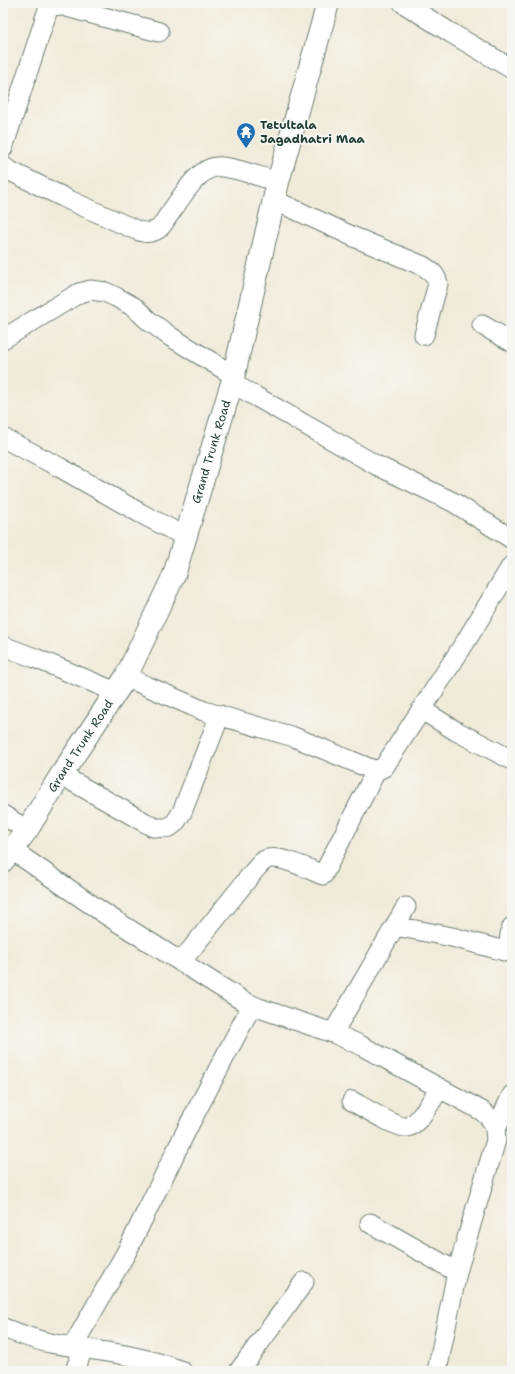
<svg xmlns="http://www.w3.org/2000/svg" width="515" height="1374" font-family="'Shantell Sans',sans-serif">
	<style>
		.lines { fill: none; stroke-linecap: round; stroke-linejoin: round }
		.street-casing { stroke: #687a6e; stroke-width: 21 }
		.primary-casing { stroke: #687a6e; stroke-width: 24 }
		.street { stroke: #fff; stroke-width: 19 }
		.primary { stroke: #fff; stroke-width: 22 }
		.labels { text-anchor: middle; stroke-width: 3.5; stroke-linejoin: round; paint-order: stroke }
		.poi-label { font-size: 12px; font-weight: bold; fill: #1f3d34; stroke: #f6f6f2; text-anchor: start }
		.street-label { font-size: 12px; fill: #1f3d34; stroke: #f6f6f2 }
	</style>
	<rect width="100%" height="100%" fill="#f6f6f2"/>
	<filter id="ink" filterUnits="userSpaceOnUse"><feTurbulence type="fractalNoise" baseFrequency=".025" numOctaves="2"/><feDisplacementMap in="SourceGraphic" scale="8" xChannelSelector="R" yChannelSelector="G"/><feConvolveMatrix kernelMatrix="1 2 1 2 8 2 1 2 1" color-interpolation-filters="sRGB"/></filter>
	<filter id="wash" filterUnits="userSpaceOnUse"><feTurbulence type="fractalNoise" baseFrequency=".012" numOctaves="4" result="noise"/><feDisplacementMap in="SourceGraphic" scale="16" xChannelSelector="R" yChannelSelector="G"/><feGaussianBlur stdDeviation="0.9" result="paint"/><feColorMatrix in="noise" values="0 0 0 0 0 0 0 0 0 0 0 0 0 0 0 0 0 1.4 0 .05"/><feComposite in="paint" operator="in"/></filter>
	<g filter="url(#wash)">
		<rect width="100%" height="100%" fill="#f0ebd9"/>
	</g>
	<g filter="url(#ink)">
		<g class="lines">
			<defs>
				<path id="street" d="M52,3L159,32
					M403,3L451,33L512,69
					M3,148L50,3
					M3,166L8,170L69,200L136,230C142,232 147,234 154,231C160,230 165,221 168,216C179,202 196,169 216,167C228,165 264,178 278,182
					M274,200L354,237L423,266C431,271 436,274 438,284L424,335
					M482,325L512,342
					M3,339L79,293L91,290L105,292L116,297L134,307L149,321L171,337L233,375
					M232,383L376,465L453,502L512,539
					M3,438L59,467L140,513L186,537
					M3,646L35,658L116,692
					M126,677L204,711L294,737L376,771L384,767L466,641L512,565
					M422,710L456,731L512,760
					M61,775L153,827C171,830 173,827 182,812L220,715
					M3,815L27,830
					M12,850L108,916L243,1001L259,1008L333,1033L360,1045L482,1111C494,1121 495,1125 496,1140L457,1272L437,1371
					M395,926L452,937L512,953
					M512,927C509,936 508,943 512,951
					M181,962L254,871C257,868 261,862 265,860C277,853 310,870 323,875L376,771
					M333,1033L406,907
					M352,1101C363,1107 398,1129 408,1127C419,1124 433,1098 440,1088
					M496,1129L512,1095
					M370,1223L457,1272
					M3,1328C18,1333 34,1340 50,1343C94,1351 140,1354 182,1371
					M73,1346L127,1251L189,1125L252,1005
					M75,1371L83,1348
					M239,1371L304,1282"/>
				<g id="primary">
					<path id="s1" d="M3,861L27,830L61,775L126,677L174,575L232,383L278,182L328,3"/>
				</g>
			</defs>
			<!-- street casing -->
			<use href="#street" class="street-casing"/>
			<!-- primary casing -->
			<use href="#primary" class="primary-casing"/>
			<!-- street -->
			<use href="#street" class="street"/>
			<!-- primary -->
			<use href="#primary" class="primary"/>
		</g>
	</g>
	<!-- icons -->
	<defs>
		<symbol id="temple-pin" viewBox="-11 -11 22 30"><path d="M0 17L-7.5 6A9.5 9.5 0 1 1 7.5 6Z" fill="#1f6fb2" stroke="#f6f6f2"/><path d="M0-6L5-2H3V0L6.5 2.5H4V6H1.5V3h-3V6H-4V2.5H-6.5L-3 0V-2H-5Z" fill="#fff"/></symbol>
	</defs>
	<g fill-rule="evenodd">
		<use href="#temple-pin" x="235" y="121" width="22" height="30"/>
	</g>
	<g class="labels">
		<!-- poi labels -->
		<g class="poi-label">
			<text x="260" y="129">Tetultala<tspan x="260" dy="14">Jagadhatri Maa</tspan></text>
		</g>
		<!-- street labels -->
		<g class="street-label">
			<text dy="4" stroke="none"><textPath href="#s1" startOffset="463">Grand Trunk Road</textPath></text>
			<text dy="4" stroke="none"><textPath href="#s1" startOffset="139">Grand Trunk Road</textPath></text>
		</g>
	</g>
	<!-- margin -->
	<rect width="515" height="1374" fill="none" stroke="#f6f6f2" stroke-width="16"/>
</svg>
